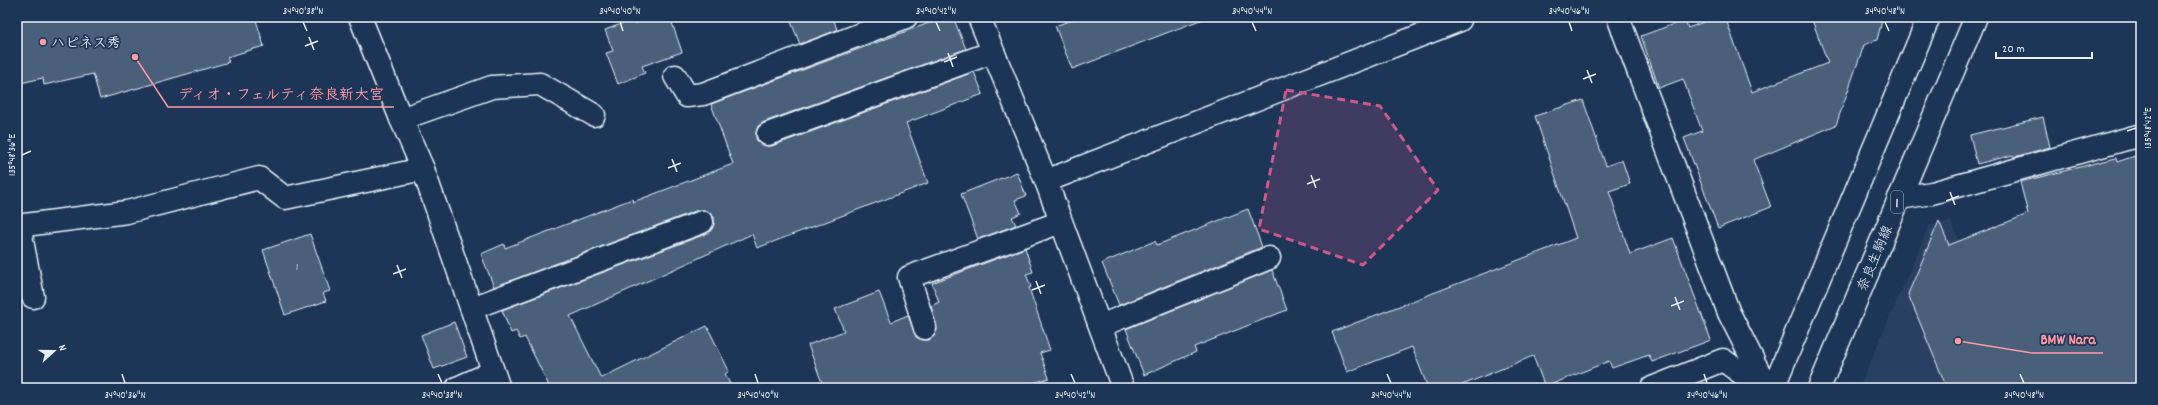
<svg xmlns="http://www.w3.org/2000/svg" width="2158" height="405" font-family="Dekko,'Klee One',sans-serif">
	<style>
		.built { fill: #2a4162 }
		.building { fill: #495e7a; stroke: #e8f1f8 }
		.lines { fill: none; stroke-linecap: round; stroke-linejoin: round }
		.minor-casing { stroke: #e8f1f8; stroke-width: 25 }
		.tertiary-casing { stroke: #e8f1f8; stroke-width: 25 }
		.primary-casing { stroke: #e8f1f8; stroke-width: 25 }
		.minor { stroke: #1d3557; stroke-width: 22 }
		.tertiary { stroke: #1d3557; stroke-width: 22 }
		.primary { stroke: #1d3557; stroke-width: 22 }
		.marked { fill: #cd598a; fill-opacity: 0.2; stroke: #cd598a; stroke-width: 3; stroke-dasharray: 8 5; stroke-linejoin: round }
		.ticks { fill: none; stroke: #e8f1f8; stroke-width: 1.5 }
		.poi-dot { fill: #ff9aa2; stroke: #1d3557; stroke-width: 1.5 }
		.labels { text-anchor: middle; stroke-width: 3.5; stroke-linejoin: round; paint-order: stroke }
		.number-label { font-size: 12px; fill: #c0ccd8 }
		.shield { fill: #1d3557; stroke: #abb9c8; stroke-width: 1 }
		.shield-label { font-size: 13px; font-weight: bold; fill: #e8f1f8 }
		.poi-label { font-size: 14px; font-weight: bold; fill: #e8f1f8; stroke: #1d3557; text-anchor: start }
		.street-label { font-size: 14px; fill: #e8f1f8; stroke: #1d3557 }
		.leader { fill: none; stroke: #ff9aa2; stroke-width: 1.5 }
		.callout-dot { fill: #ff9aa2; stroke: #1d3557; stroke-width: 1.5 }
		.callout-label { font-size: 15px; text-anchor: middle; font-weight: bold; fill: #ff9aa2; stroke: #1d3557; stroke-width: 3.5; stroke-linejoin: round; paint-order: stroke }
		.neatline { fill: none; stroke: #e8f1f8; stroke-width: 1.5 }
		.ticks-label { font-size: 10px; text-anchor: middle; fill: #e8f1f8 }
	</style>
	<rect width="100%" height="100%" fill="#1d3557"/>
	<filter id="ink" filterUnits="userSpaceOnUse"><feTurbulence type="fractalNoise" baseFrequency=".025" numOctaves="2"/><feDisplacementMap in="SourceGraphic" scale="8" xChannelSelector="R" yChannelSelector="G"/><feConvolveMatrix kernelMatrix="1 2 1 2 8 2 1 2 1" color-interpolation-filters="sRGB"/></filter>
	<g filter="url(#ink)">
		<!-- built -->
		<path class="built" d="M1951,221L2020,388H1859L1929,226Z"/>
		<!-- building -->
		<path class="building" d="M17,17H255L264,46L227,57L229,62L100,99L93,74L44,85L43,78L20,83L17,68Z
			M652,17H670L682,52L642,66L645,73L618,84L606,53L613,51L605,30L632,20L633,24Z
			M789,17H833L837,30L800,44Z
			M945,17H953L966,49L764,122L758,126L756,132V139L760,144L766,146H772L974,72L983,94L906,123L928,183L757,248L752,234L570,316L601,378L707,326L729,371L725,374L732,388H550L525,337L520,339L516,331L511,333L502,310L706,234L711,230L714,224V217L704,210H698L494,287L481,254L504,244L505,248L632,199L633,202L733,164L711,104Z
			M1080,17H1202L1203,19L1072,69L1055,26Z
			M1716,17H1725L1752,92L1828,63L1811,17H1883L1877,40L1864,45L1836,125L1753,160L1771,207L1718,228L1684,138L1702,131L1683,79L1659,88L1641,36L1685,20L1688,28Z
			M1583,100L1606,166L1622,160L1630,184L1609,191L1630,254L1673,238L1711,340L1652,362L1649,355L1612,368L1609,361L1545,387L1533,356L1455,388H1428L1412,347L1347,372L1332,332L1576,238L1535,116Z
			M2043,117L2050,147L2014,157L2013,155L1977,164L1970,135Z
			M2141,154V382L2125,388H1947L1908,294L1939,221L1949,245L2028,214L2020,182L2116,158L2117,162Z
			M1017,172L1026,196L1015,200L1021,213L1012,217L1016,225L978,239L961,194Z
			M1248,209L1262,247L1119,305L1102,263L1155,241L1157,245Z
			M310,234L330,291L323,293L326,301L285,315L263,250Z
			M1025,248L1033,272L1026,274L1031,287L1029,288L1050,350L1040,353L1049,378L1018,388H824L808,345L844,331L835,309L879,292L891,322L908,315L916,337L922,340H929L934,336L937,330L931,306L939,302L932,283Z
			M1272,270L1287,310L1194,347L1196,352L1144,375L1126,329Z
			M454,322L467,357L434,369L421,335Z"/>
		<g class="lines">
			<defs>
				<path id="minor" d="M979,17L1046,181L1123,388
					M1618,17L1729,313L1767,388
					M675,76L687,96L703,94L906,17
					M401,119L492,87L540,84L594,115
					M768,134L993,52
					M1046,181L1460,20
					M1899,198L1932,193L2141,135
					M19,225L33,297
					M17,226L127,212L259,178L285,198L423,169
					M472,308L702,222
					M1100,326L1269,258
					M925,328L909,277L1061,222
					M457,388L493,372
					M1652,388L1723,360L1762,388"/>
				<path id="tertiary" d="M360,17L401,119L423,169L499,388"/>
				<path id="primary" d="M1773,388L1929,17
					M1819,388L1976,17"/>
			</defs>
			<!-- minor casing -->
			<use href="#minor" class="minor-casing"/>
			<!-- tertiary casing -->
			<use href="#tertiary" class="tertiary-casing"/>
			<!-- primary casing -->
			<use href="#primary" class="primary-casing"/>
			<!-- minor -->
			<use href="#minor" class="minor"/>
			<!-- tertiary -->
			<use href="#tertiary" class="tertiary"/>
			<!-- primary -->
			<use href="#primary" class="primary"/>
		</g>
	</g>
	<!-- marked area -->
	<path class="marked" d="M1286,90L1380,106L1438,190L1363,265L1259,229Z"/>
	<!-- ticks -->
	<path class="ticks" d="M303,22L307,31M620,22L623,31M936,22L940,31M1252,22L1256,31M1569,22L1572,31M1885,22L1889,31M309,37L314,50M305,46L318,41M948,53L953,67M944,62L957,57M1587,70L1592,83M1583,79L1596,74M2127,131L2136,128M22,155L31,151M672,159L677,172M668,168L681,163M1311,175L1316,188M1307,184L1320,179M1950,192L1955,205M1946,201L1959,196M397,265L402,278M393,274L406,269M1036,281L1041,294M1032,290L1045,285M1675,297L1680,310M1671,306L1684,301M122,374L125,383M438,374L442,383M755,374L758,383M1071,374L1075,383M1387,374L1391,383M1704,374L1707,383M2020,374L2024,383"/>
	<!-- markers -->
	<circle class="poi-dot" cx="43" cy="42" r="4"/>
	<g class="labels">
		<!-- number labels -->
		<g class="number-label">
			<text x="297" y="270">1</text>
		</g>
		<!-- shield labels -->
		<rect class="shield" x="1891" y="191" width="12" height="22" rx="3"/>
		<g class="shield-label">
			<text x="1897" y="207">1</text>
		</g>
		<!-- poi labels -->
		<g class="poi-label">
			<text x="51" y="47">ハピネス秀</text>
		</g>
		<!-- street labels -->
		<g class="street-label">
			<text transform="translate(1874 258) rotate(-67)" y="5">奈良生駒線</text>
		</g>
	</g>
	<!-- callouts -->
	<path class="leader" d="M135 57L168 107H394M1958 341L2032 353H2103"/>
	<g class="callout-dot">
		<circle cx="135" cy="57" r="4"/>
		<circle cx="1958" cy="341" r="4"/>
	</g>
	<g class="callout-label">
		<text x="281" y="99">ディオ・フェルティ奈良新大宮</text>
		<text x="2068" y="344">BMW Nara</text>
	</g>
	<!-- margin -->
	<rect width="2158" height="405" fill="none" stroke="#1d3557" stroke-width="44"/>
	<!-- north arrow -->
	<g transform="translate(54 351) rotate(69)" stroke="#1d3557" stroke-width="3" paint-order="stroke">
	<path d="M0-3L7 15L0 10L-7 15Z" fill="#e8f1f8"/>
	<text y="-6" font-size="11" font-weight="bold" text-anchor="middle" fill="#e8f1f8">N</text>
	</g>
	<!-- scale -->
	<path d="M1996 52v6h96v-6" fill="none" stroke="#e8f1f8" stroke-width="2"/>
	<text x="2002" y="52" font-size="12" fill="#e8f1f8" stroke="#1d3557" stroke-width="3" paint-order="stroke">20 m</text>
	<rect x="22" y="22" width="2114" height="361" class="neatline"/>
	<g class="ticks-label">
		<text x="303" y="14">34°40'38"N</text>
		<text x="620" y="14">34°40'40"N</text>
		<text x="936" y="14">34°40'42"N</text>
		<text x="1252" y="14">34°40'44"N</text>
		<text x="1569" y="14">34°40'46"N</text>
		<text x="1885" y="14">34°40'48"N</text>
		<text transform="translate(2147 128) rotate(-90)" y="4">135°48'42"E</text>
		<text transform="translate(11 155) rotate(-90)" y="4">135°48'36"E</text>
		<text x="125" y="398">34°40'36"N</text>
		<text x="442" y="398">34°40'38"N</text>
		<text x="758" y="398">34°40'40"N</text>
		<text x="1075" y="398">34°40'42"N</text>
		<text x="1391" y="398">34°40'44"N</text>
		<text x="1707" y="398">34°40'46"N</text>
		<text x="2024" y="398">34°40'48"N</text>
	</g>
</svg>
